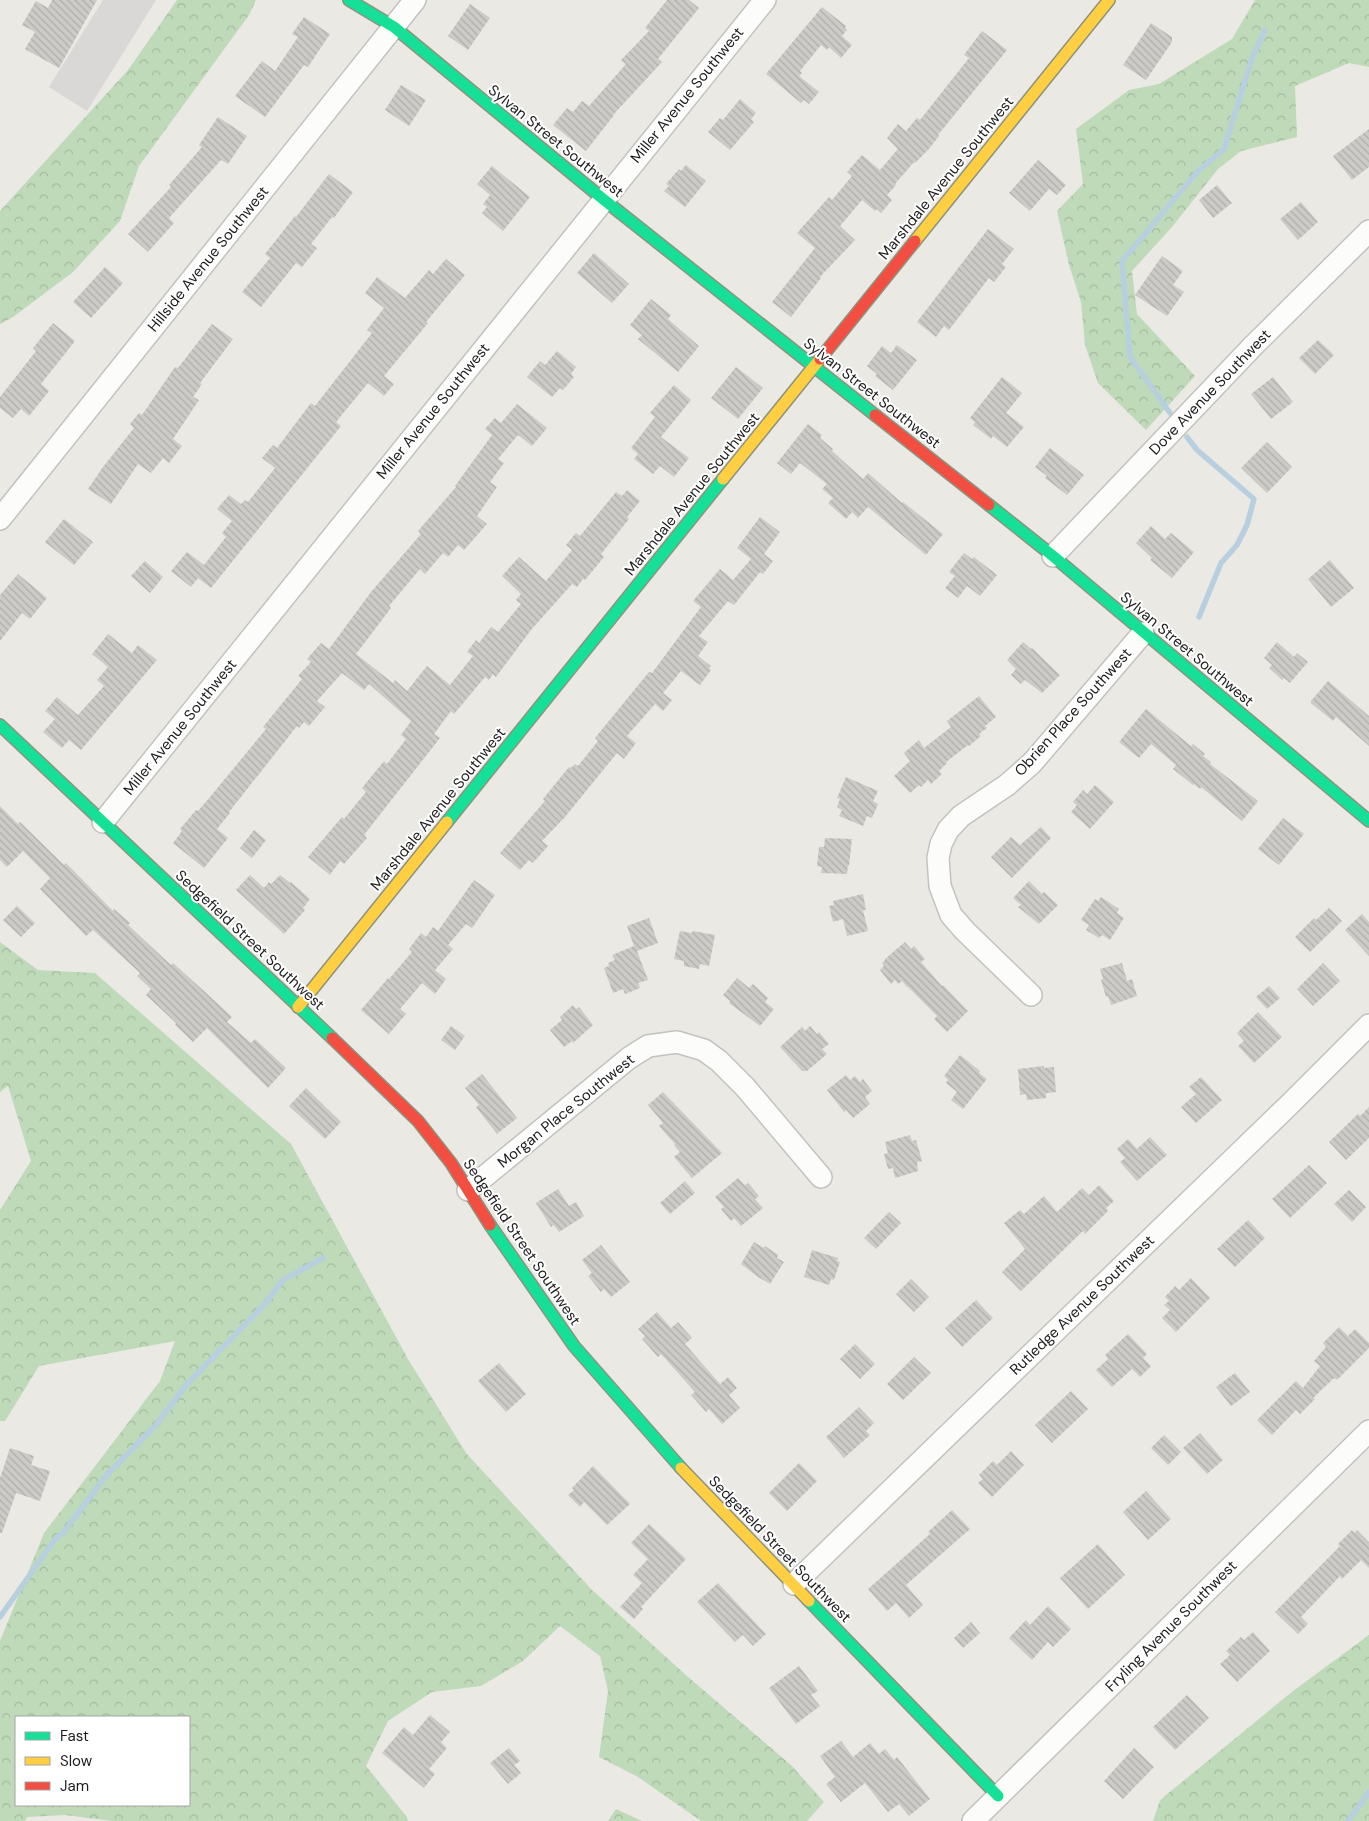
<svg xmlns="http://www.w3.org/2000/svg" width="1369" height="1821" font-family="'DM Sans',sans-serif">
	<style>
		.forest { fill: url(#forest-crowns); fill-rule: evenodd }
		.parking { fill: #d9d8d6 }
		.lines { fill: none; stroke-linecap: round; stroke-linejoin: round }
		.stream { stroke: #b7cfde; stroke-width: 5.5 }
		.building { fill: url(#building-back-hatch) }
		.street-casing { stroke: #c3c2c0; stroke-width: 24 }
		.fast-casing { stroke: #8e937d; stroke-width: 14 }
		.slow-casing { stroke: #8e937d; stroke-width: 14 }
		.jam-casing { stroke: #8e937d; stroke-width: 14 }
		.street { stroke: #fcfcfb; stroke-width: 21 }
		.fast { stroke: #16e098; stroke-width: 11 }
		.slow { stroke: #ffcf43; stroke-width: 11 }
		.jam { stroke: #f24e42; stroke-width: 11 }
		.labels { text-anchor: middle; stroke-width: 4; stroke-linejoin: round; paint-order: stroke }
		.street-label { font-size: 15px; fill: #1c1c1c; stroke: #fff }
	</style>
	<defs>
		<pattern id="forest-crowns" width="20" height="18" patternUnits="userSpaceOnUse" patternTransform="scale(1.25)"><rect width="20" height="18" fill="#bfdab9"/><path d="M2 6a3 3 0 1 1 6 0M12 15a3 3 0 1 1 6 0" fill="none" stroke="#a4ba9e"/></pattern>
		<pattern id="building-back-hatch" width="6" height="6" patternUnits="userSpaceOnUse" patternTransform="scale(1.25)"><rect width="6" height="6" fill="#cdcbc7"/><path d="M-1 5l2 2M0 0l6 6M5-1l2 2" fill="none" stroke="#afaeaa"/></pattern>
	</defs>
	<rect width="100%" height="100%" fill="#eae9e4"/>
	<!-- forest -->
	<path class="forest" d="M177,0H256L249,15L139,166L120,221L73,272L13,317L0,324V211L128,70Z
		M1255,0H1369V67L1349,63L1295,86L1297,137L1241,151L1218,169L1172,227L1132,271L1137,314L1195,376L1146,430L1098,383L1085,345L1081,302L1069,265L1057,211L1083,184L1076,129L1129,90L1159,84L1232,39Z
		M0,942L38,970L95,973L291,1144L408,1359L466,1453L591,1589L687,1676L792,1766L824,1802L807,1821H701L638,1777L599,1757L608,1691L600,1656L560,1626L523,1661L481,1686L432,1692L388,1721L366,1766L407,1817L408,1821H112L65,1815L27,1817L25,1821H0V1641L44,1533L160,1381L175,1341L39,1366L5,1421H0V1210L31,1161L8,1086L0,1092ZM16,1717H189V1805H16Z
		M1369,1635V1821H1153L1160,1800L1293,1691Z
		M616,1809L642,1821H608Z"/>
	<!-- parking -->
	<path class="parking" d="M103,0H156L87,111L49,87Z"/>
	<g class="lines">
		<!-- stream -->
		<path class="stream" d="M1170,413L1130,357L1122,261L1198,171L1224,149L1252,58L1265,30
			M1187,437L1197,450L1254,499L1247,525L1237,545L1221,563L1199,617
			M0,1617L56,1538L63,1533L105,1477L155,1426L188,1383L264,1305L283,1280L323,1258
			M1348,1821L1369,1792"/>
	</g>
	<!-- building -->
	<path class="building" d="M52,0H97L59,68L25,49L35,32L22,25L36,1L48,8Z
		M667,0H689L699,8L658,59L662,62L613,115H614L586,151L553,125L567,108L573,112L582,101L589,106L626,64L621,60L649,31L645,28Z
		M470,4L490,18L468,50L448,36Z
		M822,7L846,26L845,28L847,30L842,36L852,45L841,58L829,47L827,50L821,45L800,71L802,73L799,76L819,92L809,104L804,100L801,103L766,74Z
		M304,17L330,34L308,67L304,65L265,117L235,96L262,61L275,71L298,37L292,34Z
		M1151,23L1172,37V42L1146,80L1123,65Z
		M982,31L1007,50L938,135L939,136L928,150L915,163L914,162L895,184L896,185L887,195L892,200L881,213L877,209L875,211L862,200L840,226L855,240L820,277L821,278L791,317L772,302L815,248L797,233L829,197L832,200L852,176L847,172L862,155L880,170L898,149L887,138L898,124L906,131L917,118L920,120L969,58L964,55Z
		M401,85L426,100L409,126L385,110Z
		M740,99L756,113L751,119L754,122L730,150L708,132L720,118L723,120Z
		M218,117L247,136L228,164L221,160L169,218L174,223L148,252L128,234L171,187L169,185L202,147L199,145Z
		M1369,129V167L1352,180L1333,156Z
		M1038,160L1066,185L1057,195L1049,189L1030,211L1009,193Z
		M686,165L706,181L685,207L664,191L669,186L666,184L679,169L681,171Z
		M492,166L530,197L503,231L482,213L487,207L483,204L490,195L477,184Z
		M329,174L353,192L334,218L332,217L311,244L317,248L302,267L296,263L261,307L242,292L270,258L265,254L295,216L296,217Z
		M1217,185L1232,203L1213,218L1199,200Z
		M1301,202L1318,222L1298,240L1280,219Z
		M988,229L1014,249L1002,264L1006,267L994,282L989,278L949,330L944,326L936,337L917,322Z
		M594,253L629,284L612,303L577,273Z
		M1162,256L1183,271L1173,285L1184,292L1167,316L1135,295Z
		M446,259L465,275L426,322L428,323L384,376L394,384L384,396L368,383L336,422L341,426L211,588L198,578L191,587L171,571L187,552L204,565L226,537L222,533L232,521L217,509L229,495L241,504L245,500L248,502L275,468L262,458L273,445L277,448L311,403L315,406L372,333L367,330L384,308L365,293L377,277L405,298L429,270L433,274Z
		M105,267L123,283L91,318L73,302Z
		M651,299L671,315L668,319L699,346L678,372L638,339L642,335L630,325Z
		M53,323L75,341L41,384L49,391L29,416L21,409L13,418L0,408V397L36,351L33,348Z
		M212,324L233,339L200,383L202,384L193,397L199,400L173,439L182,446L169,463L163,458L151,473L138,464L111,504L88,489L103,467L134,428L130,424L139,413L142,415L175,367L178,368Z
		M1318,340L1334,355L1315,374L1299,358Z
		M897,345L917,360L893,390L875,376L877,374L867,366L882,346L891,353Z
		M557,351L576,367L571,374L574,377L563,390L560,388L552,397L527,377L540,361L545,365Z
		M736,367L763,388L738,419L711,398Z
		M1002,377L1022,393L1006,413L1024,427L1007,447L993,436L991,439L973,425L975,422L970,418Z
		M1273,377L1293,402L1271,419L1251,394Z
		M674,385L691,400L661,437L689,458L674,477L660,466L653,474L634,459L638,454L631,448L655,417L650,413Z
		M517,404L547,428L532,446L518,435L498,459L504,463L490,482L497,487L477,516L487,524L464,550L458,545L448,557L443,553L425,574L420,569L389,606L391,608L356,654L393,683L395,680L407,691L427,666L450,685L473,656L467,652L476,640L479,643L491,627L498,632L521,604L516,600L521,594L502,576L519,557L546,581L572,550L566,545L576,533L580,536L616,492L622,496L627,490L640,501L627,517L629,519L601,554L604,557L585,580L583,579L577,587L572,584L531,630L496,677L493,674L489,680L485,677L454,714L451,711L434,734L440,738L364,835L367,838L344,864L340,861L330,875L308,857L342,817L344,819L366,792L362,788L384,761L387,764L406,739L401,735L411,721L369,684L364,690L342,673L317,701L325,707L309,726L304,722L299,728L297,726L229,812L230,813L217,829L228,838L204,868L173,843L182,831L180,829L196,810L198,811L210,797L266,729L263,727L302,679L298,676L311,662L307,659L321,643L329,649L371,592L421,534L418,531L456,487L455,486L492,435L485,429L495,418L501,423Z
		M808,424L822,435L820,438L833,449L832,451L863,479L868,473L902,503L903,502L943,534L926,555L868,507L858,518L852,512L846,519L828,503L833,498L822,489L827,484L800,463L791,474L777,463Z
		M1267,442L1292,467L1267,493L1241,468Z
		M1050,448L1084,475L1067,495L1045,478L1047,476L1035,467Z
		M760,517L780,532L764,554L773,561L763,574L760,572L734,605L728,601L699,636L708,642L698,656L711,666L709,669L711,670L700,685L681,671L663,693L672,700L663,711L655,704L627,736L636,743L624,759L617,753L565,817L542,841L548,846L533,863L529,860L520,870L500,853L545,801L543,799L569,767L571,768L575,764L578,766L598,741L595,738L649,672L652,673L701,607L693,601L720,569L733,580L751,559L737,548Z
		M64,519L93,542L74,565L45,542Z
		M1151,526L1165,539L1171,533L1194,552L1172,578L1150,560L1152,558L1136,543Z
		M964,553L972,559L974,557L997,575L980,596L967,586L958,598L945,588L955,576L949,572Z
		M1330,560L1354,588L1331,607L1308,579Z
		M145,561L163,577L150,593L131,576Z
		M18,574L47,598L30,619L22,613L0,641V595Z
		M108,634L132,653L138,645L157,660L81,750L69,740L62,748L43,732L55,719L45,711L57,697L78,715L104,686L97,680L108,667L92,654Z
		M1023,642L1031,649L1032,648L1060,675L1042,693L1025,680L1021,684L1011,675L1016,669L1007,660Z
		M1277,642L1294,657L1297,653L1308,662L1290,683L1284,678L1282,680L1269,668L1272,665L1264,658Z
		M1328,681L1369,716V746L1336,717L1333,721L1311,703V701Z
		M979,696L996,717L985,726L987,728L979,734L981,736L969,746L968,745L946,762L947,763L939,771L942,774L931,784L928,780L921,787L919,785L910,793L894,776L910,761L904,753L919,740L924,748L951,727L947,721Z
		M1146,709L1191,746L1193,744L1205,754L1203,756L1211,762L1210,764L1258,801L1242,821L1201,787L1200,789L1194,784L1193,785L1173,769L1176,765L1151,744L1139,758L1119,742Z
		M846,777L878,791L873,801L878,804L872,818L867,816L863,826L839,816L842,810L837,807L840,799L837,798Z
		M1095,785L1114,802L1090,829L1071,812L1077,805L1073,802L1083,790L1087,794Z
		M0,806L18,824L20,822L64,865L66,863L113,911L114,909L130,923L128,925L171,965L173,963L204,991L232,1017L227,1022L251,1043L255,1039L286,1068L268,1088L207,1028L193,1042L175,1025L176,1023L146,995L151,989L137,976L140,973L93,930L86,936L40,889L50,878L23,851L7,867L0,860Z
		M1283,818L1304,834L1279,865L1258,849Z
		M1041,827L1051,838L1012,878L991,857L1011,837L1020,845Z
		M254,830L266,840L252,858L240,848Z
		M825,838L852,839L849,866L848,865L847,874L821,873L822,867L817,866L819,847H824Z
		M250,875L264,888L269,882L271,884L280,875L290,883L291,882L310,899L303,908L305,910L284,934L236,890Z
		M474,880L495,895L472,928L466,924L448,945L453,949L435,970L446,979L435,994L422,983L400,1009L406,1014L389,1034L361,1010L388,978L389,979L412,952L409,949L421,933L426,937L433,927L438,931Z
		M1029,881L1042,894L1044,892L1058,905L1039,924L1018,907L1021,905L1013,898Z
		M863,894L866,910H863L868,931L847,936L843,919L833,922L829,906L834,905L833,901Z
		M1101,897L1119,909L1117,913L1124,918L1110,940L1102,935L1099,938L1086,930L1089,925L1081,920L1095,899L1098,901Z
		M17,906L35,923L21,937L3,920Z
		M1329,908L1342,921L1310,952L1295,937L1314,918L1316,920Z
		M1362,914L1369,922V956L1345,930Z
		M649,918L658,943L637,951L648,980L638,983L640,988L625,994L623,989L613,993L604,968L609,966L608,963L615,960L612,955L634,946L627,926Z
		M680,931L692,933L693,931L715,935L709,966L700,964L699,969L684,966V961L674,959Z
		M905,942L911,949L914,946L925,959L921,962L942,986L943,985L968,1011L947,1032L934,1019L937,1016L908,987H907L902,981L898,984L895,980L891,984L880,970L884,966L882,963L885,960V959Z
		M1122,963L1127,981L1132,979L1137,996L1111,1005L1108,996L1106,997L1101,980L1103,979L1100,969Z
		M1323,963L1340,981L1313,1006L1297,989Z
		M737,978L749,988L753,984L768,998L765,1002L774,1009L760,1026L729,1003L730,1001L723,995Z
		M1269,986L1280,998L1267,1009L1256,997Z
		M573,1005L576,1009L579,1007L593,1025L573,1043L572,1041L564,1047L550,1030L562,1020L560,1017Z
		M1258,1012L1282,1037L1254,1063L1238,1046L1244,1041L1237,1033Z
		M451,1026L465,1036L455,1050L441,1040Z
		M810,1026L817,1034L819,1032L829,1044L822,1049L827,1054L807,1071H802L780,1047L802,1027L805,1031Z
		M960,1055L980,1071L979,1073L987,1079L963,1109L951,1100L957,1092L946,1083L948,1080L944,1076Z
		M1044,1066V1068L1054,1067L1056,1092L1046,1093V1098L1027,1100L1026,1094L1020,1095L1018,1069Z
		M482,1074L517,1118L497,1134L476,1107L479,1105L465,1088Z
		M846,1075L850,1080L855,1076L860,1082L863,1079L872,1091L865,1097L870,1104L853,1118L846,1110L844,1112L827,1090Z
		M1201,1077L1222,1100L1196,1123L1181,1107L1196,1094L1189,1087Z
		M306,1088L341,1122L325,1139L289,1106Z
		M663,1092L722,1153L692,1178L674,1157L680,1152L674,1145L675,1144L659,1126L663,1123L648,1105Z
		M1369,1107V1138L1346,1160L1329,1142L1358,1114L1360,1116Z
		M910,1135L912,1141L916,1140L922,1161L917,1162L918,1171L895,1178L893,1168L888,1169L884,1154L888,1153L885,1142Z
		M1150,1137L1167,1155L1137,1181L1120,1162L1125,1158L1117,1149L1128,1139L1137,1149Z
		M1309,1165L1327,1183L1290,1218L1272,1199Z
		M738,1178L745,1185L748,1183L759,1196L755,1199L763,1208L741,1226L734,1218L731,1221L721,1209L724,1207L715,1197Z
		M685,1181L695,1193L670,1214L660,1203Z
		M1099,1185L1114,1201L1106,1208L1108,1211L1085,1234L1083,1231L1021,1291L1002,1272L1025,1249L1004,1223L1020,1210L1024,1214L1044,1196L1057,1212L1082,1188L1089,1195Z
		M558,1189L569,1206L576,1202L584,1216L559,1232L554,1225L551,1227L536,1203Z
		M1349,1190L1366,1207L1352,1222L1334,1204Z
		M889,1212L901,1223L876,1249L864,1238Z
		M1248,1220L1265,1238L1235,1267L1217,1249Z
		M754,1242L764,1248L765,1246L778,1255L777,1258L784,1262L770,1284L758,1277L741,1264Z
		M601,1245L630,1282L611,1297L604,1289L601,1292L588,1276L592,1273L582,1260Z
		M812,1250L838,1258L837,1261L840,1262L834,1280L831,1279L829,1285L804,1277Z
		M1191,1278L1210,1298L1176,1332L1162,1318L1170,1310L1164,1305L1169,1301L1165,1297L1175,1286L1179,1290Z
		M911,1279L929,1297L914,1312L896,1294Z
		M976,1300L993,1318L962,1347L945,1328Z
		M657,1312L671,1328L678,1322L692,1338L685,1344L720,1384L728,1377L737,1388L729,1395L740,1408L722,1424L709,1409L706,1412L691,1395L695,1392L661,1354L658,1357L642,1339L645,1336L638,1329Z
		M1339,1327L1348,1336L1355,1329L1369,1343V1348L1337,1380L1334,1378L1313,1398L1315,1399L1300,1414L1296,1410L1272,1435L1257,1420L1296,1381L1303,1388L1320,1366L1314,1361L1326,1347L1323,1343Z
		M1128,1334L1147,1354L1143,1358L1151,1366L1140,1377L1132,1369L1112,1387L1096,1370L1108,1359L1105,1355Z
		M855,1344L875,1364L860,1379L840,1359Z
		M914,1357L931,1373L903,1400L887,1384Z
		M499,1363L526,1394L506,1412L478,1381Z
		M1235,1373L1250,1392L1231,1406L1216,1387Z
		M1071,1391L1088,1409L1052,1443L1035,1425Z
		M859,1407L874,1423L866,1431L870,1435L844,1458L826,1437Z
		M1200,1433L1223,1460L1207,1474L1183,1448Z
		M1164,1435L1181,1452L1168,1465L1151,1448Z
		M10,1448L34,1456L31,1465L50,1471L40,1501L16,1493L2,1533H0V1478Z
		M1011,1451L1024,1465L992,1497L978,1483L983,1479L979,1475L993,1461L997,1465Z
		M799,1463L817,1481L787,1511L769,1493Z
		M593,1466L630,1504L607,1525L584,1502L580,1507L568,1495L574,1490L572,1488Z
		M1146,1491L1171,1519L1148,1540L1123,1512Z
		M952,1510L970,1529L906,1585L923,1605L909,1618L896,1603L887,1611L868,1589L930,1534L928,1532Z
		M649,1524L686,1559L641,1607L643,1609L634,1619L620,1607L642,1583L633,1575L648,1559L631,1543Z
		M1352,1530L1354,1533L1357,1530L1369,1542V1568L1361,1560L1342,1579L1340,1576L1301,1617L1308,1624L1298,1634L1275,1612L1340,1546L1338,1544Z
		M1098,1544L1125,1575L1088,1609L1060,1578Z
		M718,1583L766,1634L753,1646L743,1635L735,1642L697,1602Z
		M1048,1606L1071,1629L1053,1647L1048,1642L1032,1660L1009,1638L1026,1620L1030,1625Z
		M971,1622L980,1633L963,1648L954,1638Z
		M1253,1632L1270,1651L1237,1682L1220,1664L1230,1655L1226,1651L1241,1637L1244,1640Z
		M799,1666L818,1691L811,1695L820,1706L796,1724L769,1688Z
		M1187,1695L1209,1718L1175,1750L1153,1727Z
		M430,1715L450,1732L441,1742L447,1748L429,1769L435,1774L424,1788L382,1753L404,1727L413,1735Z
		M841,1741L853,1757L870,1743L879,1754L885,1749L894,1760L897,1757L930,1799L909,1816L899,1804L888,1812L865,1783L841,1802L826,1784L835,1777L820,1756Z
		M509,1748L520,1761L514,1765L521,1773L508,1784L490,1763Z
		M1134,1748L1154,1767L1123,1799L1104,1781Z"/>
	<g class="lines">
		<defs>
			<path id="street" d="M0,519L415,0
				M1053,556L1253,346L1369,231
				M103,822L765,0
				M1031,995L965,931L951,915L940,886L938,858L941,844L948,830L961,816L1007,785L1032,763L1143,633
				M468,1190L629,1058L648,1046L677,1042L704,1050L719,1061L745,1087L821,1177
				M794,1584L1291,1103L1369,1025
				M973,1821L1369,1431"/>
			<path id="fast" d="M349,0L394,27L603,199L875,415
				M989,505L1053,556L1369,821
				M0,725L332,1038
				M447,822L723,479
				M490,1225L574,1346L681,1468
				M809,1601L998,1796"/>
			<path id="slow" d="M915,241L1109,0
				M723,479L820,359
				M298,1007L447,822
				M681,1468L809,1601"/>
			<path id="jam" d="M820,359L915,241
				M875,415L989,505
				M332,1038L418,1121L451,1163L490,1225"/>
		</defs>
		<!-- street casing -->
		<use href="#street" class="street-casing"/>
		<!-- fast casing -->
		<use href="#fast" class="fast-casing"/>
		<!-- slow casing -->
		<use href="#slow" class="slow-casing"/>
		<!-- jam casing -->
		<use href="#jam" class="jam-casing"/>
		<!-- street -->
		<use href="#street" class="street"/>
		<!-- fast -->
		<use href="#fast" class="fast"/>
		<!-- slow -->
		<use href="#slow" class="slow"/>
		<!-- jam -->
		<use href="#jam" class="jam"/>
	</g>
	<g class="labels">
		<!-- street labels -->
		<g class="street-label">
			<text transform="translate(687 95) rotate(-51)" y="5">Miller Avenue Southwest</text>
			<text transform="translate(556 141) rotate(39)" y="5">Sylvan Street Southwest</text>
			<text transform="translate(946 178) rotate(-51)" y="5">Marshdale Avenue Southwest</text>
			<text transform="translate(208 259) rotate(-51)" y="5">Hillside Avenue Southwest</text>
			<text transform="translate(1210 392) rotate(-46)" y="5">Dove Avenue Southwest</text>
			<text transform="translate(872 393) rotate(38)" y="5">Sylvan Street Southwest</text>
			<text transform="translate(433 411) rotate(-51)" y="5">Miller Avenue Southwest</text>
			<text transform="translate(692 494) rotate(-51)" y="5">Marshdale Avenue Southwest</text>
			<text transform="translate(1187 649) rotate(40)" y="5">Sylvan Street Southwest</text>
			<text transform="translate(1073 712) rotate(-48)" y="5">Obrien Place Southwest</text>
			<text transform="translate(180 727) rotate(-51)" y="5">Miller Avenue Southwest</text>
			<text transform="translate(438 809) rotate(-51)" y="5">Marshdale Avenue Southwest</text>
			<text transform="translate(250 940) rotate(43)" y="5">Sedgefield Street Southwest</text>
			<text transform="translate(566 1111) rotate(-39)" y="5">Morgan Place Southwest</text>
			<text transform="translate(522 1242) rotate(56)" y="5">Sedgefield Street Southwest</text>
			<text transform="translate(1082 1305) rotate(-44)" y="5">Rutledge Avenue Southwest</text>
			<text transform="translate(780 1549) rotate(46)" y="5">Sedgefield Street Southwest</text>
			<text transform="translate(1171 1626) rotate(-45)" y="5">Fryling Avenue Southwest</text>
		</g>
	</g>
	<!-- legend -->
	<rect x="15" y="1716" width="175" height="90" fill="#ffffff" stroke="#a4a4a4"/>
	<rect x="25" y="1732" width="25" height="8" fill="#16e098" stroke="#a4a4a4"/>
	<text x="60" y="1741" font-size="15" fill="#1c1c1c">Fast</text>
	<rect x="25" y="1757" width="25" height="8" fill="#ffcf43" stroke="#a4a4a4"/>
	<text x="60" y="1766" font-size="15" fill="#1c1c1c">Slow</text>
	<rect x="25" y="1782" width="25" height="8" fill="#f24e42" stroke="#a4a4a4"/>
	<text x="60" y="1791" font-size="15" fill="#1c1c1c">Jam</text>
</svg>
